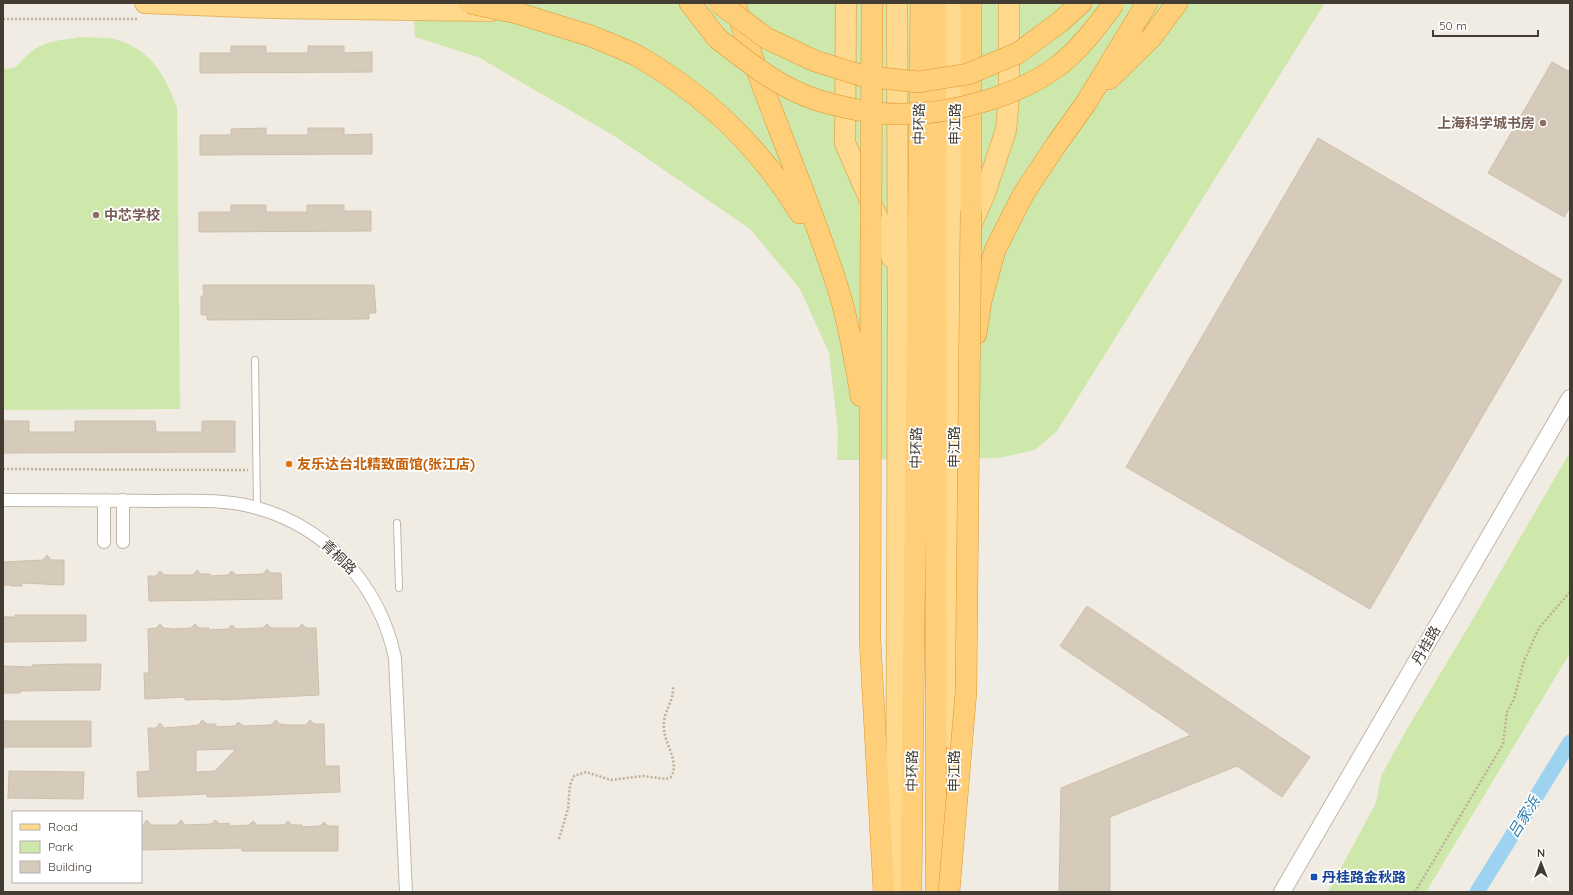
<svg xmlns="http://www.w3.org/2000/svg" width="1573" height="895" font-family="Quicksand,'Noto Sans SC',sans-serif">
	<style>
		.green { fill: #cee7aa }
		.lines { fill: none; stroke-linecap: round; stroke-linejoin: round }
		.canal { stroke: #9dd2f0; stroke-width: 15 }
		.building { fill: #d6cabb; stroke: #cebfab; fill-rule: evenodd }
		.service-casing { stroke: #c0b7a8; stroke-width: 8 }
		.minor-casing { stroke: #c0b7a8; stroke-width: 14 }
		.tertiary-casing { stroke: #c0b7a8; stroke-width: 18 }
		.primary-casing { stroke: #e4b65e; stroke-width: 22 }
		.trunk-casing { stroke: #de9631; stroke-width: 22 }
		.path { stroke: #bfaf97; stroke-width: 2.5; stroke-dasharray: 2 2; stroke-linecap: butt }
		.service { stroke: #fff; stroke-width: 6 }
		.minor { stroke: #fff; stroke-width: 12 }
		.tertiary { stroke: #fff; stroke-width: 16 }
		.primary { stroke: #ffda8e; stroke-width: 20 }
		.trunk { stroke: #ffce78; stroke-width: 21 }
		.trunk-bridge-casing { stroke: #de9631; stroke-width: 22; stroke-linecap: butt }
		.trunk-bridge { stroke: #ffce78; stroke-width: 21 }
		.education-dot { fill: #8d6e63; stroke: #fff; stroke-width: 1.5 }
		.food-dot { fill: #e8710a; stroke: #fff; stroke-width: 1.5 }
		.transit-dot { fill: #1a4fb4; stroke: #fff; stroke-width: 1.5 }
		.labels { text-anchor: middle; stroke-width: 3.5; stroke-linejoin: round; paint-order: stroke }
		.education-label { font-size: 14px; font-weight: bold; fill: #785e54; stroke: #fff; text-anchor: end }
		.street-label { font-size: 14px; fill: #433c33; stroke: #fff }
		.food-label { font-size: 14px; font-weight: bold; fill: #c56008; stroke: #fff; text-anchor: start }
		.transit-label { font-size: 14px; font-weight: bold; fill: #164399; stroke: #fff; text-anchor: start }
		.water-label { font-size: 15px; font-style: italic; fill: #2d7daf; stroke: #fff }
	</style>
	<rect width="100%" height="100%" fill="#f1ece3"/>
	<!-- green -->
	<path class="green" d="M413,3H1325L1057,431L1035,450L999,458L837,460L838,432L829,353L800,289L750,229L616,137L478,57L415,37Z
		M80,37C91,38 104,37 114,39C151,49 164,74 177,107L180,409L3,410V69L15,68C37,42 47,42 80,37Z
		M1570,452V653L1426,892H1328L1376,803L1381,776L1407,729L1470,624Z"/>
	<g class="lines">
		<!-- canal -->
		<path class="canal" d="M1477,892L1570,742"/>
	</g>
	<!-- building -->
	<path class="building" d="M231,46H266V53H308V46H344V53L372,52V72L200,73V53H231Z
		M1552,62L1570,72V207L1564,217L1488,173Z
		M266,128V135H308V128H344V135L372,134V154L200,155V135H231V129Z
		M1318,138L1562,280L1370,609L1126,467Z
		M231,205H266V212H307V205H344V211H371V231L199,232V212H231Z
		M203,285H374L376,313H369V319L207,320V315H201V296H204Z
		M3,421H29V432H75V421H155L156,432H202V421H235V452L3,453Z
		M47,555L51,560H64V585L22,583V586H11V585H3V562L43,560Z
		M267,569L271,573H281L282,599L149,601L148,576H156L160,571L164,575H193L197,570L201,574H210V576L228,575L232,571L236,575L263,574Z
		M1087,606L1310,757L1282,797L1237,766L1110,817V892H1059L1061,788L1191,735L1060,646Z
		M15,615H86V641L3,642V617H15Z
		M160,624L164,628L173,629L191,628L195,624L199,628H209V630L228,629L232,625L236,629L263,628L267,624L271,628H298L302,624L306,628H316L319,695L221,700V699L185,700V697L145,699L144,673H149L148,629L156,628Z
		M71,664H101L100,690L20,691V693H3V666L32,667V665Z
		M202,720L207,724H216V727L235,726L238,722L243,726L271,725L276,720L279,724L289,725H306L310,720L314,724H324L325,766H339L340,792L243,796L207,797V794L138,797L137,772L150,771L148,728H156L160,723L164,728L191,726L199,725ZM236,749L215,771L196,772V750Z
		M3,721H91V747H3Z
		M9,771L84,772L83,799L8,798Z
		M147,820L151,825H177L181,820L185,825L212,824L215,820L220,824L229,823L230,826L249,825L253,821L257,825H284L288,821L292,825H302V827L320,826L324,822L328,826H338V851H242V848L141,850V827Z"/>
	<g class="lines">
		<defs>
			<path id="service" d="M255,360L257,508
				M397,523L399,588"/>
			<path id="minor" d="M3,500C53,500 102,500 152,501C186,501 223,498 257,508C329,528 380,587 395,658L406,892
				M104,500V542
				M123,500V542"/>
			<path id="tertiary" d="M1282,892L1570,398"/>
			<path id="primary" d="M145,3L271,8L491,11
				M846,3L845,143L882,228L892,258
				M970,228L985,193L1006,130L1009,97V3
				M954,740V3
				M896,892L898,311L897,3"/>
			<path id="trunk" d="M690,3L717,38
				M936,3V892
				M971,3V211
				M736,7C765,105 810,197 840,295C850,328 855,362 861,396
				M1060,22L1081,3
				M591,36C607,43 625,49 641,58C706,96 761,149 800,213
				M1109,79L1151,38L1177,3
				M871,217L870,640L884,892
				M976,334L981,301L995,250L1024,193L1056,145L1086,103L1147,3
				M911,892L921,3"/>
		</defs>
		<!-- service casing -->
		<use href="#service" class="service-casing"/>
		<!-- minor casing -->
		<use href="#minor" class="minor-casing"/>
		<!-- tertiary casing -->
		<use href="#tertiary" class="tertiary-casing"/>
		<!-- primary casing -->
		<use href="#primary" class="primary-casing"/>
		<!-- trunk casing -->
		<use href="#trunk" class="trunk-casing"/>
		<!-- path -->
		<path class="path" d="M3,19H138
			M3,469L248,470
			M559,839L568,809L570,785L574,776L586,772L611,780L643,776L666,779L671,777C680,762 665,745 664,729C662,712 674,703 673,687
			M1415,892L1503,744L1507,712L1514,699L1524,661L1539,628L1570,592"/>
		<!-- service -->
		<use href="#service" class="service"/>
		<!-- minor -->
		<use href="#minor" class="minor"/>
		<!-- tertiary -->
		<use href="#tertiary" class="tertiary"/>
		<!-- primary -->
		<use href="#primary" class="primary"/>
		<!-- trunk -->
		<use href="#trunk" class="trunk"/>
		<defs>
			<path id="trunk-bridge" d="M469,3L517,13L591,36
				M719,3L766,38L815,61L863,76L918,82L968,74L1018,53L1060,22
				M717,38C748,62 779,88 817,100C844,108 875,115 904,114C953,114 1018,96 1058,66C1077,52 1100,23 1114,3
				M871,217L872,3
				M949,892L966,692L971,211"/>
		</defs>
		<!-- trunk-bridge casing -->
		<use href="#trunk-bridge" class="trunk-bridge-casing"/>
		<!-- trunk-bridge -->
		<use href="#trunk-bridge" class="trunk-bridge"/>
	</g>
	<!-- markers -->
	<g class="education-dot">
		<circle cx="1543" cy="123" r="4"/>
		<circle cx="96" cy="215" r="4"/>
	</g>
	<circle class="food-dot" cx="289" cy="464" r="4"/>
	<rect class="transit-dot" x="1310" y="873" width="8" height="8" rx="2"/>
	<g class="labels">
		<!-- education labels -->
		<g class="education-label">
			<text x="1535" y="128">上海科学城书房</text>
			<text x="104" y="220" text-anchor="start">中芯学校</text>
		</g>
		<!-- street labels -->
		<g class="street-label">
			<text transform="translate(919 124) rotate(-89)" y="5">中环路</text>
			<text transform="translate(955 124) rotate(-90)" y="5">申江路</text>
			<text transform="translate(954 447) rotate(-90)" y="5">申江路</text>
			<text transform="translate(916 448) rotate(-89)" y="5">中环路</text>
			<text transform="translate(339 557) rotate(44)" y="5">青桐路</text>
			<text transform="translate(1426 645) rotate(-60)" y="5">丹桂路</text>
			<text transform="translate(912 771) rotate(-89)" y="5">中环路</text>
			<text transform="translate(954 771) rotate(-90)" y="5">申江路</text>
		</g>
		<!-- food labels -->
		<g class="food-label">
			<text x="297" y="469">友乐达台北精致面馆(张江店)</text>
		</g>
		<!-- transit labels -->
		<g class="transit-label">
			<text x="1322" y="882">丹桂路金秋路</text>
		</g>
		<!-- water labels -->
		<g class="water-label">
			<text transform="translate(1524 817) rotate(-58)" y="5">吕家浜</text>
		</g>
	</g>
	<!-- border -->
	<rect width="1573" height="895" fill="none" stroke="#433c33" stroke-width="8"/>
	<!-- legend -->
	<rect x="12" y="811" width="130" height="72" fill="#ffffff" stroke="#b4b1ad"/>
	<rect x="20" y="824" width="20" height="6" fill="#ffda8e" stroke="#b4b1ad"/>
	<text x="48" y="831" font-size="12" fill="#433c33">Road</text>
	<rect x="20" y="841" width="20" height="12" fill="#cee7aa" stroke="#b4b1ad"/>
	<text x="48" y="851" font-size="12" fill="#433c33">Park</text>
	<rect x="20" y="861" width="20" height="12" fill="#d6cabb" stroke="#b4b1ad"/>
	<text x="48" y="871" font-size="12" fill="#433c33">Building</text>
	<!-- north arrow -->
	<g transform="translate(1541 863)" stroke="#ffffff" stroke-width="3" paint-order="stroke">
	<path d="M0-3L7 15L0 10L-7 15Z" fill="#433c33"/>
	<text y="-6" font-size="11" font-weight="bold" text-anchor="middle" fill="#433c33">N</text>
	</g>
	<!-- scale -->
	<path d="M1433 30v6h105v-6" fill="none" stroke="#433c33" stroke-width="2"/>
	<text x="1439" y="30" font-size="12" fill="#433c33" stroke="#ffffff" stroke-width="3" paint-order="stroke">50 m</text>
</svg>
